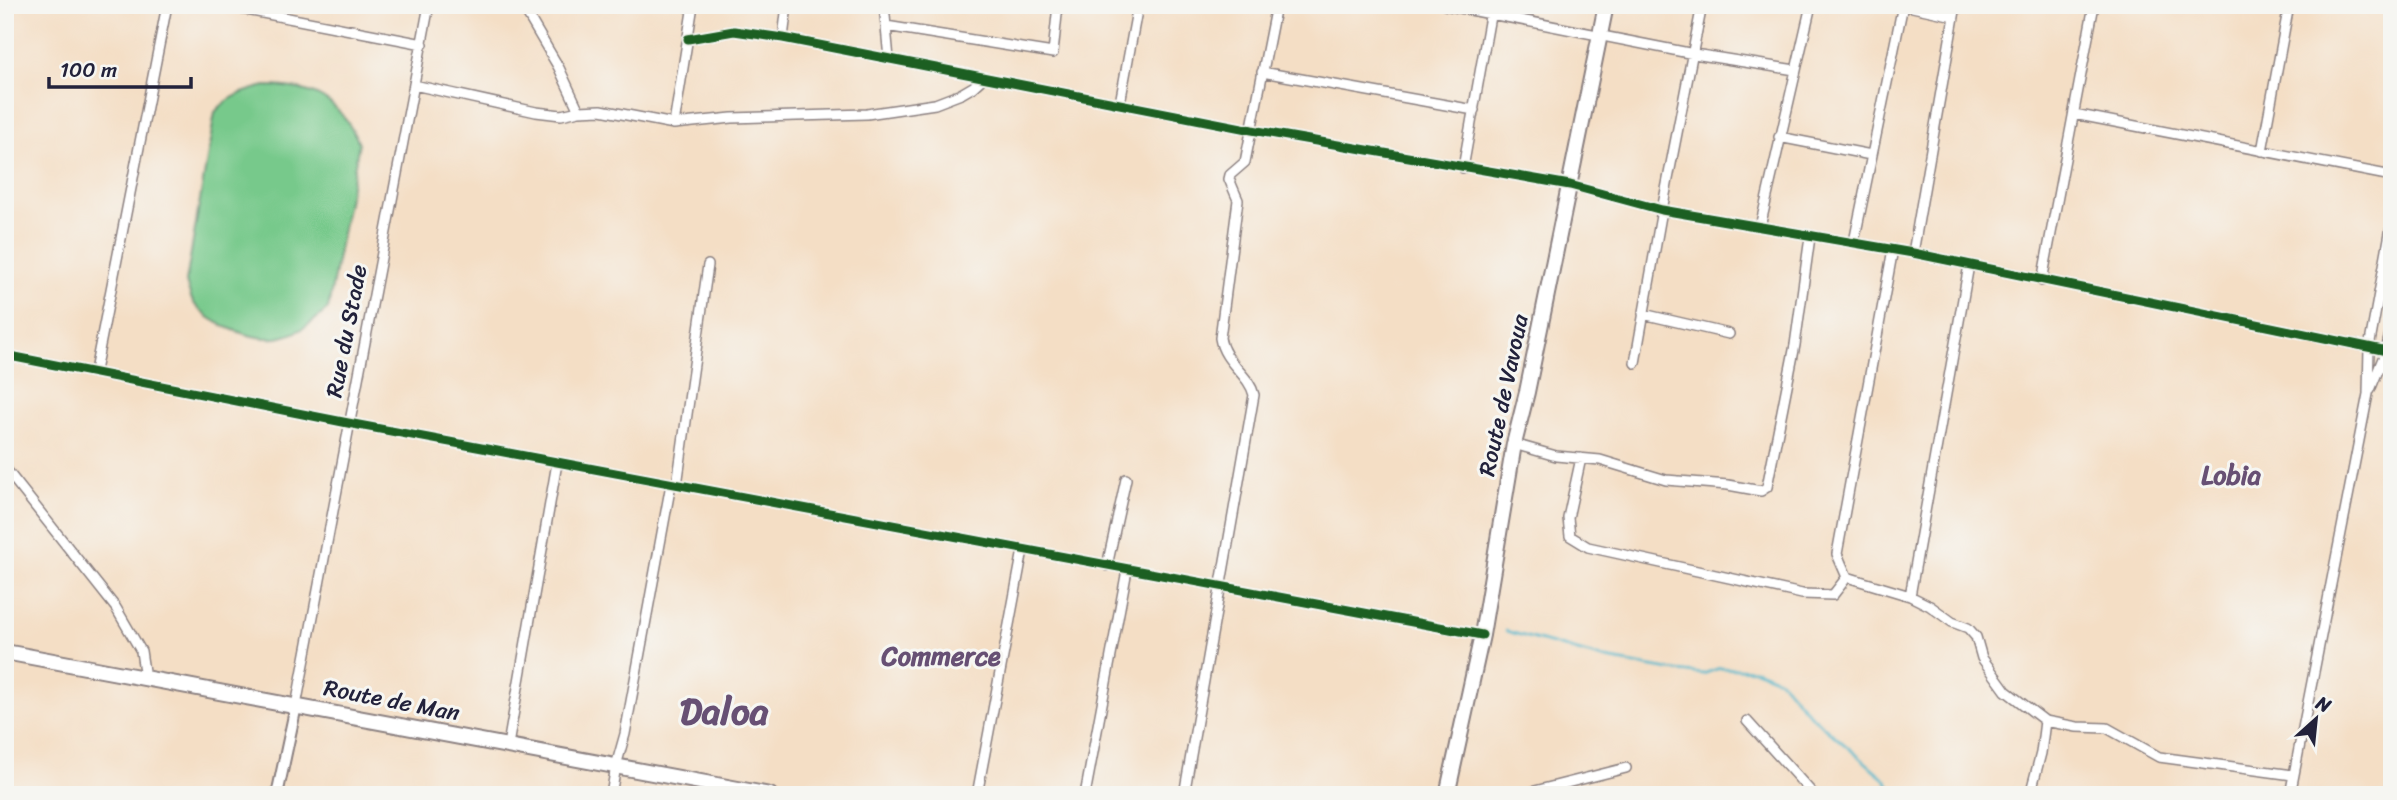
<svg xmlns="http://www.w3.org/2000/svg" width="2397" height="800" font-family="Sriracha,sans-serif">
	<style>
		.green { fill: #77c98b; stroke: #4c7663; stroke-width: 2 }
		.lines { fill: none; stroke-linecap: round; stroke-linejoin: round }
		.stream { stroke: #4eb6cb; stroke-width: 2.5 }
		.minor-casing { stroke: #8b8080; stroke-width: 12 }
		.tertiary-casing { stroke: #8b8080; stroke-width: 14 }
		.primary-casing { stroke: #8b8080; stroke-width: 18 }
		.trunk-casing { stroke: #8b8080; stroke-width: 18 }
		.minor { stroke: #fff; stroke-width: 9 }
		.tertiary { stroke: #fff; stroke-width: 10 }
		.primary { stroke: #fff; stroke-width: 14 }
		.trunk { stroke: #fff; stroke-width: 14 }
		.cycleway-casing { stroke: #f6f6f2; stroke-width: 13 }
		.cycleway { stroke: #1b5e20; stroke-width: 9 }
		.labels { text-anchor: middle; stroke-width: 6; stroke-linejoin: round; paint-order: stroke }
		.street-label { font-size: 23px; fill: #22223b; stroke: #f6f6f2 }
		.quarter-label { font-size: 26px; font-weight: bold; fill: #675074; stroke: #f6f6f2 }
		.town-label { font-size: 37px; font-weight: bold; fill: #675074; stroke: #f6f6f2 }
	</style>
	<rect width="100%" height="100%" fill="#f6f6f2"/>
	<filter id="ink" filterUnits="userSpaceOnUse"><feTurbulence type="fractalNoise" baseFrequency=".0143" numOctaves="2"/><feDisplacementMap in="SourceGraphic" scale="14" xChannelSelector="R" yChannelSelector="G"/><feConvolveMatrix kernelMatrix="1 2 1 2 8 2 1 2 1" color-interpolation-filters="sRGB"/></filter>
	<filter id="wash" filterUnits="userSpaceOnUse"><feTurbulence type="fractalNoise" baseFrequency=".00686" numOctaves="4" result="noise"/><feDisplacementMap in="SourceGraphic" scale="28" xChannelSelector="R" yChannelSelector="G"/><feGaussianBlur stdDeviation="1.57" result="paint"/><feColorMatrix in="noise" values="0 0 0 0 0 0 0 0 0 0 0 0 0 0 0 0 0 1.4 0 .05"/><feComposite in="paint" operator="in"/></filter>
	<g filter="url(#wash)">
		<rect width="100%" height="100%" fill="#f4dec5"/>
		<!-- green -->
		<path class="green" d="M266,86C313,86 339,99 359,143L328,309C314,321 300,333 282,337C256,343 208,324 193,302C190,297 188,288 186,282L215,112C229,96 245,91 266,86Z"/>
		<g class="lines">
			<!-- stream -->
			<path class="stream" d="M1506,631L1606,659L1669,670L1703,674L1720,668L1756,670L1780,680L1810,715L1885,779L1896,795"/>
		</g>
	</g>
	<g filter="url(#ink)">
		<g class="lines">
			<defs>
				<path id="minor" d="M221,5L423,44
					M522,5L559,68L579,111
					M884,5L889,59
					M1445,5L1694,54L1795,70
					M886,26L1053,53L1058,5
					M783,38L787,5
					M688,39L734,31L783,38L1252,130L1570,185L1662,210L1913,253L2392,352
					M1262,72L1474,110
					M414,85L536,112L561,115L579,111L601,110L674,124L732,118L867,114L935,104L961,94L973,87L983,78
					M1120,103L1138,5
					M2074,114L2392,176
					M674,124L693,5
					M1779,137L1871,155
					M2262,151L2289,5
					M1463,168L1492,5
					M1760,227L1811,5
					M1854,242L1903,5L1954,16
					M1893,249L1837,554L1847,577L1910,596L1930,606L1952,622L1968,628L1976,637L1982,658L2006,691L2045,721L2077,727L2107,728L2159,757L2293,775
					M1913,253L1956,5
					M2042,281L2094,5
					M1643,314L1729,334
					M5,355L348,423L1482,635
					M1635,363L1662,210L1702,5
					M95,371L167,5
					M2370,390L2386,351L2392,325
					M1514,444L1556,456L1600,460L1666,480L1728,485L1761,491L1767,487L1795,345L1810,237
					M1581,458L1568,518L1570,536L1588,547L1802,594L1833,595L1847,577
					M5,468L116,608L141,651L145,678
					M677,485L708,265
					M1107,566L1126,479
					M1910,596L1969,265
					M296,706L429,5
					M1747,721L1814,795
					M508,745L557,463
					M611,795L616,766L625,734L671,484
					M977,795L1023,550
					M1085,795L1127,570
					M1184,795L1254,395C1249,374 1224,363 1220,338L1238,200L1229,179L1230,175L1245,162L1276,5
					M1519,795L1626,768
					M2030,795L2041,753L2045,721
					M2290,795L2368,394L2369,348L2392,222"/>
				<path id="tertiary" d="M277,795L296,706"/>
				<path id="primary" d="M1447,795L1482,635L1514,444L1527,392L1606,5"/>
				<path id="trunk" d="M5,652L770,795"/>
			</defs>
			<!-- minor casing -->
			<use href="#minor" class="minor-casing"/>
			<!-- tertiary casing -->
			<use href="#tertiary" class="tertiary-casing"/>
			<!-- primary casing -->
			<use href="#primary" class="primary-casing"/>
			<!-- trunk casing -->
			<use href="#trunk" class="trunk-casing"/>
			<!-- minor -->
			<use href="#minor" class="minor"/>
			<!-- tertiary -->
			<use href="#tertiary" class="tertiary"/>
			<!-- primary -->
			<use href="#primary" class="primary"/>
			<!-- trunk -->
			<use href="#trunk" class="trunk"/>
			<defs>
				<path id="cycleway" d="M688,39L734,31L783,38L1252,130L1570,185L1662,210L1913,253L2392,352
					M5,355L348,423L1482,635"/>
			</defs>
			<!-- cycleway casing -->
			<use href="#cycleway" class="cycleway-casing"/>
			<!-- cycleway -->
			<use href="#cycleway" class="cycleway"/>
		</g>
	</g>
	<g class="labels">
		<!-- street labels -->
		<g class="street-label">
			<text transform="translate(346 331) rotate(-79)" y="8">Rue du Stade</text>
			<text transform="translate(1503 395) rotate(-78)" y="8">Route de Vavoua</text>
			<text transform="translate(392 700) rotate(11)" y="8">Route de Man</text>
		</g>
		<!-- quarter labels -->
		<g class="quarter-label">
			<text x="2231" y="484">Lobia</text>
			<text x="941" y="665">Commerce</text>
		</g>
		<!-- town labels -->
		<g class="town-label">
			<text x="724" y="724">Daloa</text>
		</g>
	</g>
	<!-- margin -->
	<rect width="2397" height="800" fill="none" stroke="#f6f6f2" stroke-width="28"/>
	<!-- north arrow -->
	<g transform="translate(2316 719) rotate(27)" stroke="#f6f6f2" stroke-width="5" paint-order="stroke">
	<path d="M0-5L12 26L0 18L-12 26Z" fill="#22223b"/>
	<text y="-10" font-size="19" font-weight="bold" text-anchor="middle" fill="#22223b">N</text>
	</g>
	<!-- scale -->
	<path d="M49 77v10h142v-10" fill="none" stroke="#22223b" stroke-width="3.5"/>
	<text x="60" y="77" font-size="21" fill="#22223b" stroke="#f6f6f2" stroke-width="5" paint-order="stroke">100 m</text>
</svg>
